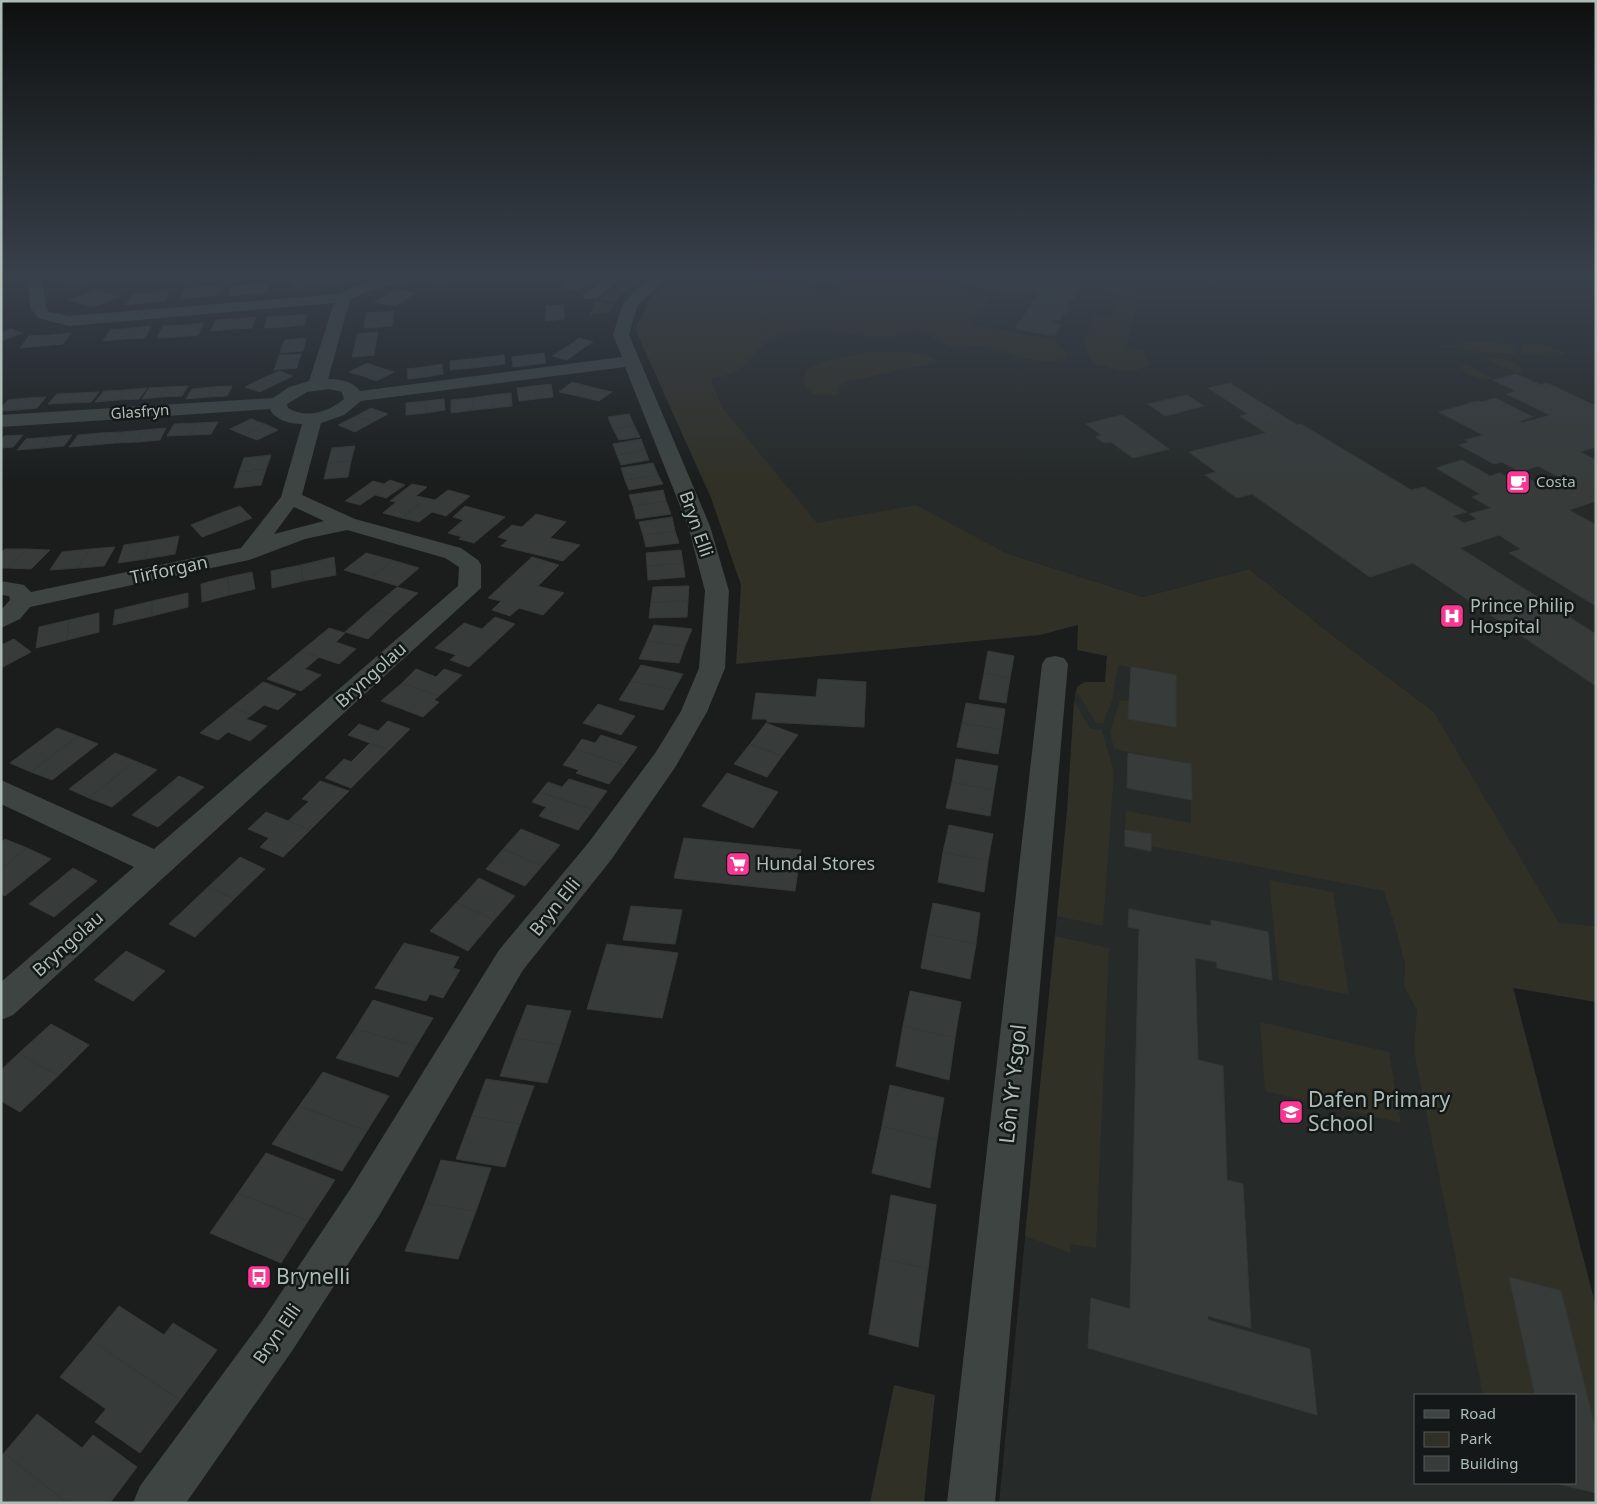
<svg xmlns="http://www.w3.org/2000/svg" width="1597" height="1504" font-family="'Noto Sans',sans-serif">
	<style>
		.built { fill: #262a29; fill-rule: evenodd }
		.green { fill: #303026 }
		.building { fill: #373c3b; stroke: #343938 }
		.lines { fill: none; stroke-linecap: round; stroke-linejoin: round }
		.minor { fill: #3d4442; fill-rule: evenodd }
		.labels { text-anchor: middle; stroke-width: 5; stroke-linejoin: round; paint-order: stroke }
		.far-street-label { font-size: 15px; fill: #adbdb5; stroke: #151818 }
		.far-poi-label { font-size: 15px; fill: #adbdb5; stroke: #151818; text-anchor: start }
		.street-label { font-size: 18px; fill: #adbdb5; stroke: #151818 }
		.poi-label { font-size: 18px; fill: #adbdb5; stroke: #151818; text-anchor: start }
		.near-street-label { font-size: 21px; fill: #adbdb5; stroke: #151818 }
		.near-poi-label { font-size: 21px; fill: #adbdb5; stroke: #151818; text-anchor: start }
	</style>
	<rect width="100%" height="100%" fill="#1a1d1c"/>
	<!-- built -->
	<path class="built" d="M896,274H1198L1238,279L1297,283L1521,282L1514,274H1596V926L1559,924L1434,712L1331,634L1249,569L1143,597L1006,553L916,506L817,524L722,407L694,332Z
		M1135,627L1513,987L1596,1307V1503H999L1067,812L1075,693L1078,686L1085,682H1105L1107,656L1077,650ZM1416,1395H1576V1483H1416Z"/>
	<!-- green -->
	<path class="green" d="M632,274H649L620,296L616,302L599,300Z
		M681,274H714L833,291L853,274H956L951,284L982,292L987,296V303L971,324L1054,340L1065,350L1067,357C1038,371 1007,347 978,346C972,345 965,349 959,348C944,347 932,334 917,332C908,331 899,337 890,337C850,339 814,321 774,339C759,346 756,354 746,364C736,374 724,376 711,378L722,407L817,523L916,505L1006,553L1143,597L1249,569L1331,634L1434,712L1559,923L1596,926V1002L1513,988L1596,1307V1431L1561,1291L1509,1277L1535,1395H1483L1414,1051L1417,1010L1404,986L1405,964L1396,929L1384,891L1151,846V834L1125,830L1126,811L1191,823V764L1114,749L1110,732L1120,700L1129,701L1128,719L1176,727V675L1118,665L1113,697L1103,724L1095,722L1076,690L1078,686L1085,682H1105L1107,656L1077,650L1078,625L1040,635L736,664L741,585L711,498L635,329L651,298Z
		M1082,274H1198L1217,276L1214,284L1145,276L1126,348L1142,350L1150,365C1139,369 1129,373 1117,370C1111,369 1104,364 1098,365L1091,359L1083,343L1095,315L1112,317L1120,295L1106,293V286L1088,275Z
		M1419,274H1514L1522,282L1297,283Z
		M596,301L615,304L609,313L589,315Z
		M1473,341L1515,344L1516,354L1467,351L1461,348L1436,347Z
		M1522,344L1548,345L1557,350L1567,351V353L1560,356L1522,354Z
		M871,352C887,352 927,349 937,362L845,382L839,387V393L835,396L812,394L803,383L806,370L822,362Z
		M1484,359C1495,357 1514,359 1522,369L1521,373H1517Z
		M1467,365L1495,379L1483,380L1465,373L1461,367Z
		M1074,701L1090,729L1102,730L1114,772L1103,926L1057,916L1067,812Z
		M1269,880L1333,892L1349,995L1279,980Z
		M1055,936L1109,948L1096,1248L1070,1244V1253L1025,1236Z
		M1260,1022L1389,1052L1401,1123L1265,1091Z
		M894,1385L935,1395L924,1503H870Z"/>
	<!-- building -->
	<path class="building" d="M63,274H84V275L64,278Z
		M141,274H165L167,276L144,281Z
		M308,274L314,277L328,274L338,282L321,286L318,283L298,288L288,278Z
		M343,274H368L370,275L352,280Z
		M446,274L456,278L439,283L430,279Z
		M583,274H592L600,275L589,282L574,279Z
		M971,274H1025L1023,277L1080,286L1074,299H1070L1066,309H1069L1067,314H1062L1059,320L1052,319L1051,323L1061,324L1055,336L1015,329L1039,293L1021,290L1018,294L964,284Z
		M84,275L85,281L65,284L64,278Z
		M574,279L589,282L577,290L562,287Z
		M269,283L266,293L247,294L251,285Z
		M251,285L247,294L228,296L232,286Z
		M222,286L217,295L200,297L204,287Z
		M204,287L200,297L179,299L184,289Z
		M395,289L417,293L406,299L384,296Z
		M97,290L109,294L82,304L70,300Z
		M170,291L165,301L145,303L151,293Z
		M151,293L145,303L126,305L132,295Z
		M109,294L120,297L93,307L82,304Z
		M384,296L406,299L396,306L374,302Z
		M564,305V312L546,313V306Z
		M394,311L393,318L365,321L367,313Z
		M564,312V319L546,321V313Z
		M307,314L304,325L284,327L288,316Z
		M288,316L284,327L264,328L268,317Z
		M256,317L252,328L232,329L236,319Z
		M393,318L392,326L364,328L365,321Z
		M236,319L232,329L211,331L216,320Z
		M204,323L198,335L177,337L184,325Z
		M184,325L177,337L157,338L163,326Z
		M151,326L145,338L124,339L131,328Z
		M131,328L124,339L103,341L110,330Z
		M11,329L22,333L1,341V333Z
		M378,332L376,343L355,345L357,334Z
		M71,333L63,344L41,346L50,335Z
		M50,335L41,346L20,348L29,336Z
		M306,338L305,344L282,346L285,340Z
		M579,338L593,342L582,349L568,346Z
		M376,343L374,355L352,357L355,345Z
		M305,344L303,351L280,353L282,346Z
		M568,346L582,349L567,360L552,356Z
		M544,353L546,363L530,365L528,355Z
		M301,354L299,360L277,362L279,355Z
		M504,355L505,364L490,366L489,357Z
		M528,355L530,365L513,367L512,357Z
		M489,357L490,366L472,368L471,359Z
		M471,359L472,368L450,370V361Z
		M299,360L297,368L274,370L277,362Z
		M367,363L381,368L363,376L349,372Z
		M442,364L443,374L426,377L425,367Z
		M425,367L426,377L408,379L407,369Z
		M381,368L394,372L376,381L363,376Z
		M279,371L293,376L278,383L263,378Z
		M1516,374L1541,385L1547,383L1592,404L1596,403V447L1580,452L1596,460V501L1569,510L1596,525V606L1509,553L1521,549L1499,535L1460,548L1596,634V686L1413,563L1370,577L1252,494L1237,498L1205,475L1216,472L1189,452L1266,433L1240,416L1248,414L1208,388L1230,383L1297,425L1301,424L1411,490L1424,487L1467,512L1452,516L1464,523L1477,519L1469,514L1491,508L1472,497L1480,494L1436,468L1462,460L1490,476L1500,473L1505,476L1517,472L1547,489L1568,482L1538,466L1520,472L1502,462L1494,464L1459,445L1469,442L1465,440L1483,435L1439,412L1478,401L1482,402L1495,398L1533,417L1519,421L1522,423L1550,415L1506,394L1516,391L1493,380Z
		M263,378L278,383L260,392L245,387Z
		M572,382L591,387L578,396L559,392Z
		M551,384L553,397L536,399L534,386Z
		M188,386L182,396L160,397L167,387Z
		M232,386L227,396L208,397L213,387Z
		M534,386L536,399L519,401L517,388Z
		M167,387L160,397L142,399L149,388Z
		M213,387L208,397L186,399L192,389Z
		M591,387L612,392L599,401L578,396Z
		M147,388L139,399L118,400L126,390Z
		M126,390L118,400L95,402L104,391Z
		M99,392L91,402L68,403L77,393Z
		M77,393L68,403L48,404L57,394Z
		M511,393L512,406L493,408L492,395Z
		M492,395L493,408L474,410L472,398Z
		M1187,395L1204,406L1165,416L1148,404Z
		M46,397L37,408L17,410L27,398Z
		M27,398L17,410L1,411V408L8,400Z
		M472,398L474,410L451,413V400Z
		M444,399L445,410L426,413V401Z
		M426,401V413L406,415V403Z
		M371,408L388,414L373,422L356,416Z
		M629,414L634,425L613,429L608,417Z
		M1122,415L1169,449L1133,458L1111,442L1104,443L1096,437L1101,435L1086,424Z
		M356,416L373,422L355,432L338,425Z
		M251,419L265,424L244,435L230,429Z
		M218,422L211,434L190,435L197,423Z
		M197,423L190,435L167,436L174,424Z
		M265,424L278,430L257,440L244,435Z
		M634,425L640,437L619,440L613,429Z
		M166,428L160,440L137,442L144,430Z
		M144,430L137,442L115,443L122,432Z
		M122,432L115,443L92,445L100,433Z
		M100,433L92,445L69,447L78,435Z
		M23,435L13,447L1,448V440L4,436Z
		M72,435L64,446L42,448L50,437Z
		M50,437L42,448L17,450L26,439Z
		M641,439L645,450L617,455L613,444Z
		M355,446L351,461L328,463L332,448Z
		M645,450L649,460L621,465L617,455Z
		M271,455L266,469L239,472L244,458Z
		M351,461L348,477L324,479L328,463Z
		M653,463L658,475L625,480L621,468Z
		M266,469L261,485L234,488L239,472Z
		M658,475L663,484L629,490L625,480Z
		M390,480L405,485L386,498L375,495L360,505L345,501L373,481L384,484Z
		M412,484L427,487L416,496L426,498L402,518L383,513L396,502L390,501Z
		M448,490L470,496L446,516L432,512L419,522L402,518L426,498L435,500Z
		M663,490L666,501L633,506L629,495Z
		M666,501L671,514L636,519L633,506Z
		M240,506L252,518L229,527L218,514Z
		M465,506L505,517L474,543L459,539L462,537L448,533L463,520L453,517Z
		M218,514L229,527L202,537L191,525Z
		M536,514L566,522L550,538L580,545L563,561L501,546L508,540L498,537L512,525L522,527Z
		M672,517L675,531L643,535L639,522Z
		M675,531L679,543L646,547L643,535Z
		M179,536L175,554L145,559L151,541Z
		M151,541L145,559L118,563L124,545Z
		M115,547L104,566L78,568L90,549Z
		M5,549H27L8,568H1V552Z
		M27,549L50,550L31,569L8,568Z
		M90,549L78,568L50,570L62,552Z
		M681,550L683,563L647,566L646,553Z
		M366,553L392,560L371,578L344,570Z
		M334,557L336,575L303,581L301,565Z
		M532,557L559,565L538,586L564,593L543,615L519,608L510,616L492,610L501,601L488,598Z
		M392,560L419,568L398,586L371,578Z
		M683,563L685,577L648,580L647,566Z
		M301,565L303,581L272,588L271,571Z
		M252,572L255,589L229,595L228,577Z
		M228,577L229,595L202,602L201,584Z
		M689,586L688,601L651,602L653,587Z
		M397,587L418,593L393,615L371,609Z
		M188,593V607L152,616V601Z
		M152,601V616L113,625L115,610Z
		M688,601L687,617L649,618L651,602Z
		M371,609L393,615L368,639L345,632Z
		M99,613V632L67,640L69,620Z
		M495,617L515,624L469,667L450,660L456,655L435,648L464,623L482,629Z
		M69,620L67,640L36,648L39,627Z
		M654,625L692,629L685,646L647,641Z
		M329,628L345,633L336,642L356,649L339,664L301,651Z
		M14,639L31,652L1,668V645Z
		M647,641L685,646L679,663L639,659Z
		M301,651L319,657L305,669L321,675L301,691L267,679Z
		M988,651L1014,656L1010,678L984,673Z
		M641,665L683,674L674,690L631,681Z
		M1131,667L1176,675V727L1128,719Z
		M416,669L436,677L444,669L462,675L439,696L402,683Z
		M984,673L1010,678L1006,703L979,699Z
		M818,679L866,682L864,727L767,722V719H752L756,693L816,697Z
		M631,681L674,690L663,710L619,700Z
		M263,682L296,694L278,710L264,705L252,715L232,707Z
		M402,683L439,696L434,700L439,702L423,717L381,701Z
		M966,703L1005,709L1002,730L962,723Z
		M598,704L635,716L621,735L583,723Z
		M232,707L252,715L246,719L267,726L250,741L228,732L218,740L200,733Z
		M388,721L410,729L389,750L348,735L359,724L378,731Z
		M766,723L798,735L782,756L750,744Z
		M962,723L1002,730L998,754L957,747Z
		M57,728L78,736L31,772L10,763Z
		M601,735L637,747L624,765L575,749L582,739L595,743Z
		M78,736L98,744L52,780L31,772Z
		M370,743L389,750L351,788L325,778L344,759L351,762Z
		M750,744L782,756L767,777L734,764Z
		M575,749L624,765L609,784L576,773L579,770L563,765Z
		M115,753L135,761L89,798L69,789Z
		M1128,753L1191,764L1192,800L1127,788Z
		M956,759L998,766L994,790L952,782Z
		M135,761L157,770L112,807L89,798Z
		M727,773L778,792L753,828L702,806Z
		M179,776L204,787L158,827L132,815Z
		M569,779L607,791L593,810L540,792L548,782L562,787Z
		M320,781L349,791L310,830L288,821L309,801L302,799Z
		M952,782L994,790L990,816L946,808Z
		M540,792L593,810L578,830L539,816L546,807L532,802Z
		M266,812L310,830L283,857L260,847L269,838L248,829Z
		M949,825L993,834L988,861L943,852Z
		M521,829L560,845L542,866L503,849Z
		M1125,830L1151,834V851L1125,846Z
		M684,838L801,850L795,891L674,878Z
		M5,839L27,848L1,869V842Z
		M27,848L51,859L5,896L1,894V869Z
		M503,849L542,866L525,886L486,869Z
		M943,852L988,861L984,892L938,882Z
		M240,857L265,869L234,899L208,887Z
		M73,868L97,881L54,917L29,904Z
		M479,878L515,896L494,920L457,902Z
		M208,887L234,899L195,937L169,924Z
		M457,902L494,920L468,951L430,931Z
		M933,903L980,913L976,944L927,934Z
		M631,906L682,910L675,944L623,940Z
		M1129,909L1211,926V920L1268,932L1272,980L1217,968V962L1195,958L1198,1060L1223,1066L1227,1180L1243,1184L1251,1328L1208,1316V1320L1310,1349L1317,1415L1088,1348L1091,1298L1130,1309L1139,929L1128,927Z
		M927,934L976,944L970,979L921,968Z
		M404,943L459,957L453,968L460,970L443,998L430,994L426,1001L375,988Z
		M607,944L678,953L662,1018L587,1009Z
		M126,951L165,971L133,1001L94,980Z
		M910,991L961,1002L955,1038L903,1026Z
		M373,1000L433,1018L416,1046L355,1029Z
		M527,1005L571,1011L560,1045L514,1038Z
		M51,1024L89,1045L58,1076L19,1053Z
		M903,1026L955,1038L949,1080L896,1066Z
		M355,1029L416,1046L398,1077L336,1058Z
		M514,1038L560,1045L547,1083L500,1076Z
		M19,1053L58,1076L20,1112L1,1101V1070Z
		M323,1072L389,1096L367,1131L299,1106Z
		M486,1079L534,1086L520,1124L472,1116Z
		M890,1085L944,1098L937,1140L882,1126Z
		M299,1106L367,1131L342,1171L272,1144Z
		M472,1116L520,1124L505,1167L456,1159Z
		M882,1126L937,1140L930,1188L872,1173Z
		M266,1153L335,1180L308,1221L238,1193Z
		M441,1160L491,1168L476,1211L425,1203Z
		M238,1193L308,1221L281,1263L210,1233Z
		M891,1195L936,1205L928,1269L881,1258Z
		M425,1203L476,1211L458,1259L405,1251Z
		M881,1258L928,1269L918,1347L869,1334Z
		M1509,1277L1561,1291L1596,1431V1493L1554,1483H1576V1395H1535Z
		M119,1306L164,1335L173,1323L217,1350L180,1400L91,1340Z
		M91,1340L180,1400L140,1453L95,1422L106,1409L60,1377Z
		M37,1414L82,1448L93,1435L137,1467L110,1503H67L4,1453Z
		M4,1453L67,1503H1V1456Z"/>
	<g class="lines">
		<!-- minor -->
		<path class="minor" d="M27,274H41L46,307L49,312L69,316L340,294C364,281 390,274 418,274L416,277L365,292L350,300L328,379C340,379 352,381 360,391L622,357L613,335L622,306L635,290L655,274H671L637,306L629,335L710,526L729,591L725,668L707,712L676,766L611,860L523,970L379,1216L292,1351L186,1503H133L140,1486L262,1321L351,1188L499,950L589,842L656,752L681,711L699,668L705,591L688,526L625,367L361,401L344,415L321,423L302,495L355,519L461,548L478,560L481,565V588L13,1015L1,1020V982L134,867L1,804V780L154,849L458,586L459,567L445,558L347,530L305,539L249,560L30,607L20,619L1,628V610L10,600L9,596L1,595V581L24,585L31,592L241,548L281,497L302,424C291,424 274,420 270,409L1,427V415L273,398L289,387L309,381L334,303L69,326L38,318L30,307ZM329,389L342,392L344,399C329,412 306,419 288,408L287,404L307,392ZM294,507L324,521L274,534Z
			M189,274H203V276L201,279H191Z
			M613,274H629L596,299H586L583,296L586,293Z
			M1244,274H1312L1310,277L1305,278C1285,280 1265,282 1246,277Z
			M1055,656L1064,658L1068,664L995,1503H947L1042,664L1046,658Z"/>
	</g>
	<!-- sky -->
	<linearGradient id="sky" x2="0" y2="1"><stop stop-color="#0e100f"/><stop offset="0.57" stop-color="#38404b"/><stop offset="1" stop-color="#38404b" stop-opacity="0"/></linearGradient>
	<rect width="1597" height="484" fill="url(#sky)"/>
	<!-- icons -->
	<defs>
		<symbol id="cafe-square" viewBox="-11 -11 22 22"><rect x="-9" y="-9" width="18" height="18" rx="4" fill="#f93793" stroke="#151818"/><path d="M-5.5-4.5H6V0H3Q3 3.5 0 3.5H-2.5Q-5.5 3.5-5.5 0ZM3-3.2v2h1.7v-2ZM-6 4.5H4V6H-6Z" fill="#fff"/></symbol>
		<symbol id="hospital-square" viewBox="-11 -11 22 22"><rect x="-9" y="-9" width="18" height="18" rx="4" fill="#f93793" stroke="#151818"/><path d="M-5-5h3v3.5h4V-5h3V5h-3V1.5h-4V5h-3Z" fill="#fff"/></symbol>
		<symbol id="supermarket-square" viewBox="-11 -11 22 22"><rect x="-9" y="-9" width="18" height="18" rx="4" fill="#f93793" stroke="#151818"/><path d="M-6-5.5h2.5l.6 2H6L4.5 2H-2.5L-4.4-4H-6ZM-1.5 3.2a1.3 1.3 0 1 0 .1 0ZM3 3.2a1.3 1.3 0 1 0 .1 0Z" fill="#fff"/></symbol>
		<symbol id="school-square" viewBox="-11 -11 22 22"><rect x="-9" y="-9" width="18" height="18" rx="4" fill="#f93793" stroke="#151818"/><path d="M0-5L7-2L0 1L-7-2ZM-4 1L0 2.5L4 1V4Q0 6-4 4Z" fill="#fff"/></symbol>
		<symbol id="bus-square" viewBox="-11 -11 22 22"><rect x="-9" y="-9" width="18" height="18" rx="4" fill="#f93793" stroke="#151818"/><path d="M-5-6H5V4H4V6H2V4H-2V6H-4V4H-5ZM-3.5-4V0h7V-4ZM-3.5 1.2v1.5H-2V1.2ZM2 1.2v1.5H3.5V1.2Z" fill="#fff"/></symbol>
	</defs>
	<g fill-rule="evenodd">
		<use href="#cafe-square" x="1504" y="468" width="28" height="28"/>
		<use href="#hospital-square" x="1438" y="602" width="28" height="28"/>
		<use href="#supermarket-square" x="724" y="850" width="28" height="28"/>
		<use href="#school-square" x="1277" y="1098" width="28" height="28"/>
		<use href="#bus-square" x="245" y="1263" width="28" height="28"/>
	</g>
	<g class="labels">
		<!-- far-street labels -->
		<g class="far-street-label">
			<text transform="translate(140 412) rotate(-4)" y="5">Glasfryn</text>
		</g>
		<!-- far-poi labels -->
		<g class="far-poi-label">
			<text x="1536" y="487">Costa</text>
		</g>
		<!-- street labels -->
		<g class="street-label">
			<text transform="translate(696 524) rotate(71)" y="6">Bryn Elli</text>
			<text transform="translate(169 570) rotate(-12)" y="6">Tirforgan</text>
			<text transform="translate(371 675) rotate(-42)" y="6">Bryngolau</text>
			<text transform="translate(555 907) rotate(-51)" y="6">Bryn Elli</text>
			<text transform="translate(68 944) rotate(-42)" y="6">Bryngolau</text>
			<text transform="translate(277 1334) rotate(-55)" y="6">Bryn Elli</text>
		</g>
		<!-- poi labels -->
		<g class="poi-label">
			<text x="1470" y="612">Prince Philip<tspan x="1470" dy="21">Hospital</tspan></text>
			<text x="756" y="870">Hundal Stores</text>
		</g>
		<!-- near-street labels -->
		<g class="near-street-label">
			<text transform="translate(1013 1084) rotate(-84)" y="7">Lôn Yr Ysgol</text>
		</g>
		<!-- near-poi labels -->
		<g class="near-poi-label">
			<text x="1308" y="1107">Dafen Primary<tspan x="1308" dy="24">School</tspan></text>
			<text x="276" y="1284">Brynelli</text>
		</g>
	</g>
	<!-- border -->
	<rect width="1597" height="1504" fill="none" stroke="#adbdb5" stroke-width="5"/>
	<!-- legend -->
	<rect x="1414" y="1394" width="162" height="90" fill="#151818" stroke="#525a57"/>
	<rect x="1424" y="1410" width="25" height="8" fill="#3d4442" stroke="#525a57"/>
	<text x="1460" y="1419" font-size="15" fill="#adbdb5">Road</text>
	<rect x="1424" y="1432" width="25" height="15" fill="#303026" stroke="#525a57"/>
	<text x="1460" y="1444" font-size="15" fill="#adbdb5">Park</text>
	<rect x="1424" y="1456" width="25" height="15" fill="#373c3b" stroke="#525a57"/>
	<text x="1460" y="1469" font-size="15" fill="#adbdb5">Building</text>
</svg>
